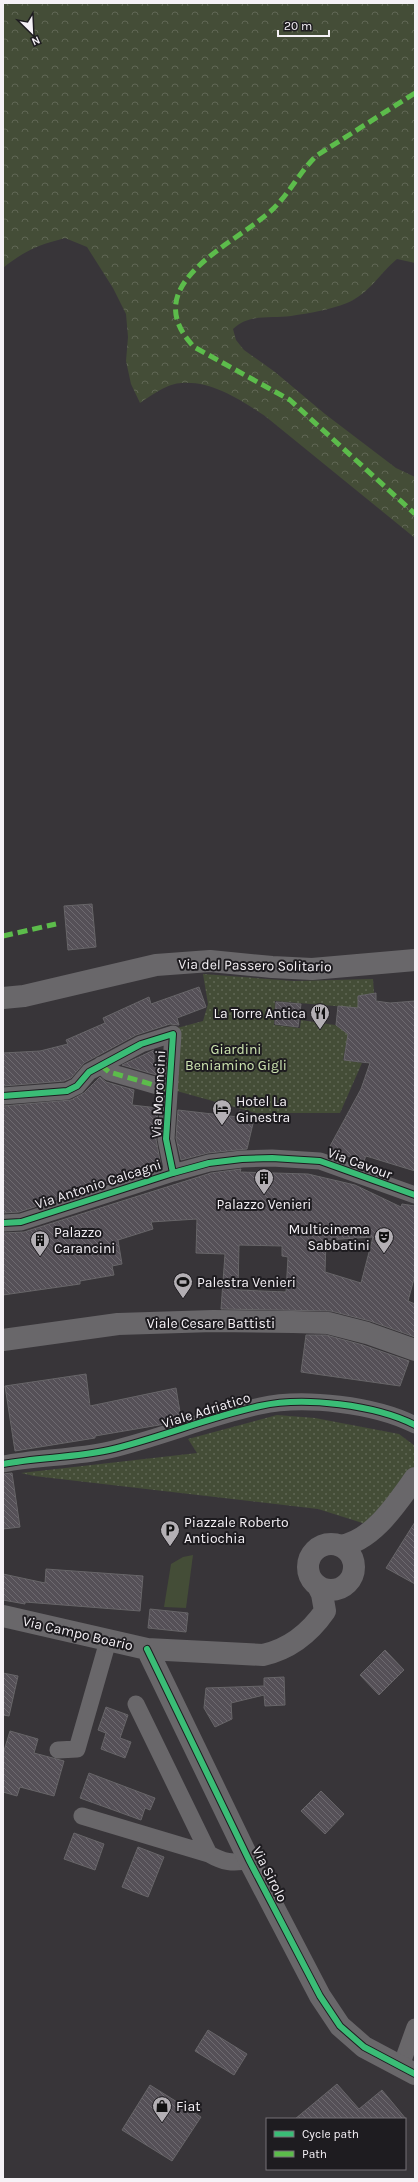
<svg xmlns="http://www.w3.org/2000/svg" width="418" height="2182" font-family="Karla,sans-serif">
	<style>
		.grass { fill: #444d37 }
		.forest { fill: url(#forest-crowns) }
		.park { fill: url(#park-dots) }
		.building { fill: url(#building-back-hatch); stroke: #676568; fill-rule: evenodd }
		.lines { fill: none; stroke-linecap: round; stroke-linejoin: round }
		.street { stroke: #69676a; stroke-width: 17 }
		.secondary { stroke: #69676a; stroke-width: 22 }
		.quiet { stroke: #5cbc4b; stroke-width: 5; stroke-dasharray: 10 5; stroke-linecap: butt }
		.cycleway-casing { stroke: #1e1c20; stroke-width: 8 }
		.cycleway { stroke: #3abd76; stroke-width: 6 }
		.labels { text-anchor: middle; stroke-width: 4; stroke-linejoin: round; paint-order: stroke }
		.street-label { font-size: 14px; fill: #f5f1f6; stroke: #1e1c20 }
		.poi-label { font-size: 14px; fill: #f5f1f6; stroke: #1e1c20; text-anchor: start }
		.park-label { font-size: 14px; fill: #cee6b1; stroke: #1e1c20 }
	</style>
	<defs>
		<pattern id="forest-crowns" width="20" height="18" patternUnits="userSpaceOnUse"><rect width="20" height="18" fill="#444d37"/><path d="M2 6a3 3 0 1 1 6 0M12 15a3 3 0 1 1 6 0" fill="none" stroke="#606755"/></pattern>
		<pattern id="park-dots" width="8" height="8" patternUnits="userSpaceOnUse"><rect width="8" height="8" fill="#444d37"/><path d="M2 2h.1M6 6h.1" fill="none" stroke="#606755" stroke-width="1.8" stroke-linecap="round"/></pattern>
		<pattern id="building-back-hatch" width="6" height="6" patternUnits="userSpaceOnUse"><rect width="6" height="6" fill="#555057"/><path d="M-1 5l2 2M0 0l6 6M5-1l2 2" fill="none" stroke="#6e6a70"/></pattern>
	</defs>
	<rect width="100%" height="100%" fill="#383539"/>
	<!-- grass -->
	<path class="grass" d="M193,1555L186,1608L164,1607L171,1564L183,1557Z"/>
	<!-- forest -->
	<path class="forest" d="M3,3H415V263L397,259C380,273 369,294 347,303C329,310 310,313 291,316C271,319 249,313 233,329L236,340L244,350L275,372L325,414L396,468L415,477V538L265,416C241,400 212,381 182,383C168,383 152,395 140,403L131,384L126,361L128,337L126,314L113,288L87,247L65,238C39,245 25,250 3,268Z"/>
	<!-- park -->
	<path class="park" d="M203,974L294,981L373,979L374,993L358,996V1008L275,1001L274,1025L300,1028L301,1020L335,1025L348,1034L343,1060L362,1063L340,1113H256L173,1090L177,1028L203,1021L208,1004Z
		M277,1415L315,1418L399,1434L415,1446V1465L372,1526L318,1509L34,1476L21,1473L197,1453L188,1439Z"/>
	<!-- building -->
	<path class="building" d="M92,904L96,947L68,950L64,906Z
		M199,987L206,1007L177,1018L179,1025L170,1024L136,1035L84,1063L71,1078L64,1081L3,1086V1053L40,1051L68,1044L66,1040L105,1023L103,1018L149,997L151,1004Z
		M376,993V1001L390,1003L415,1001V1171L366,1156L363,1163L329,1148L361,1089L370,1063L344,1060L348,1034L336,1025L338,1006L358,1008V996Z
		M276,1002L301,1004L298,1027L275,1024Z
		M154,1050V1066L161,1068L160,1076L122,1065Z
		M100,1077L106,1082L134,1090L132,1105L158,1108L156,1139L161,1166L19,1212L3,1213V1106L71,1100L84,1093Z
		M178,1110L238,1117L239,1111L255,1115L247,1149L208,1153L181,1160L176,1138Z
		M241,1169L240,1172L308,1174L355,1185L401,1207L402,1204L415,1206V1275L408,1301L415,1304V1337L370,1321L331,1311L221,1309L225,1254L196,1253L197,1219L151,1222L153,1229L118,1240L122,1264L112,1266L114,1275L80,1281V1284L3,1295V1233L24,1232L211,1173ZM373,1237L361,1283L325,1272L326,1240ZM239,1245L282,1246V1256L288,1257L286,1292L238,1290Z
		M306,1335H326L363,1345L409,1361L400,1386L301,1372Z
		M86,1374L90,1406L176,1388L181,1418L165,1424L95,1436V1438L15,1451L5,1386Z
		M12,1473L20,1527L3,1529V1474Z
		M415,1522V1584L386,1568Z
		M46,1569L143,1576L140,1611L25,1602V1604L3,1600V1574L45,1583Z
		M150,1609L188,1613L186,1632L148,1628Z
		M385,1650L404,1670L379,1695L360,1675Z
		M3,1673L18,1676L9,1716L3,1715Z
		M284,1677L285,1705L265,1706L264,1695L231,1703L232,1719L215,1727L204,1708L206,1688L264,1686V1678Z
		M106,1707L128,1715L120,1738L131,1742L125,1758L101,1749L106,1733L98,1730Z
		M10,1731L38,1739L34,1753L64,1761L54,1796L20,1787L17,1796L3,1792V1754Z
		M89,1773L155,1798L150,1810L145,1808L141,1820L80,1798Z
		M321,1791L344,1814L325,1834L301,1811Z
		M74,1833L104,1844L95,1870L64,1859Z
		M138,1847L164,1857L148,1897L122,1887Z
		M208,2030L247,2054L234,2075L195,2051Z
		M337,2084L359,2109L382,2090L406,2119H295Z
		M150,2085L201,2117L172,2161L122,2130Z"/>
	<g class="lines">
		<!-- street -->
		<path class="street" d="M101,1065L109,1072L168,1089
			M3,1096L67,1091L77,1086L89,1072L141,1044L173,1034L166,1139L173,1173
			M3,1223L21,1222L173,1173L209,1163L242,1159L272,1158L320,1161L415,1195
			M3,1464C38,1457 74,1458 109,1450C160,1438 209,1417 260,1406C304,1396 376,1405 415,1425
			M136,1704L209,1854C223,1862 233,1864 249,1860
			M58,1750L77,1749L108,1641
			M82,1816L209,1854
			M401,2066L415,2027"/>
		<!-- secondary -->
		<path class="secondary" d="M3,998L24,996L156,965L210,961L272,967L312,969L415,960
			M3,1340L118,1324L213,1321L293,1322L328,1323L367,1333L415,1350
			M308 1567a23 23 0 1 1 46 0a23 23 0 1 1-46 0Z
			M340,1546C373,1541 397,1503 415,1478
			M3,1616L147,1649L263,1655C290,1649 309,1634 325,1611L322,1594L318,1586
			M147,1649L249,1860L320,1996L340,2026L364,2047L415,2074"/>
		<!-- quiet -->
		<path class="quiet" d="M415,93L316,156C300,172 290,192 274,208C236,245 134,283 194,347L290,400L415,514
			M3,936L56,924
			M101,1065L109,1072L168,1089"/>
		<defs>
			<path id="cycleway" d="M3,1096L67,1091L77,1086L89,1072L141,1044L173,1034L166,1139L173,1173
				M3,1223L21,1222L173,1173L209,1163L242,1159L272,1158L320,1161L415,1195
				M3,1464C38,1457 74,1458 109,1450C160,1438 209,1417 260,1406C304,1396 376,1405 415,1425
				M147,1649L249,1860L320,1996L340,2026L364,2047L415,2074"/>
		</defs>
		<!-- cycleway casing -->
		<use href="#cycleway" class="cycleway-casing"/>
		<!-- cycleway -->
		<use href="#cycleway" class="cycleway"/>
	</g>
	<!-- icons -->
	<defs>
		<symbol id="restaurant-pin" viewBox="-11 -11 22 30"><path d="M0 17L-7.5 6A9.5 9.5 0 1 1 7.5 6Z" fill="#b3afb4" stroke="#1e1c20"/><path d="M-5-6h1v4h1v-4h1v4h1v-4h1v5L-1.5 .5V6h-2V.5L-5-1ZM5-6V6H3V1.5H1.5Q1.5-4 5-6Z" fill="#111"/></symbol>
		<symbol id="hotel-pin" viewBox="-11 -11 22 30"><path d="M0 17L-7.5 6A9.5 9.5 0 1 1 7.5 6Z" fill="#b3afb4" stroke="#1e1c20"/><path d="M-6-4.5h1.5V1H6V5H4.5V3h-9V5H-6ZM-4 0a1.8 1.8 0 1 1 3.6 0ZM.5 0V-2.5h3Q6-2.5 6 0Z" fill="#111"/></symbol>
		<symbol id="building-pin" viewBox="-11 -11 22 30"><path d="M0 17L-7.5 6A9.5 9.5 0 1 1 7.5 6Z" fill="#b3afb4" stroke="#1e1c20"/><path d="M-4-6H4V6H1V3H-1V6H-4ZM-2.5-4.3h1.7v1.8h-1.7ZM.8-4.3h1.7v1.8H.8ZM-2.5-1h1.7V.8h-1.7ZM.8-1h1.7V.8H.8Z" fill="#111"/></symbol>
		<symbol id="theatre-pin" viewBox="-11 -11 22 30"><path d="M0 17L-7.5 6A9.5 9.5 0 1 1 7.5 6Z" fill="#b3afb4" stroke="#1e1c20"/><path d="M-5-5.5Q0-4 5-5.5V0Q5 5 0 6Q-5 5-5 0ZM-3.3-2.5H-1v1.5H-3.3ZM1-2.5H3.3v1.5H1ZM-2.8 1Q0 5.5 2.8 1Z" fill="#111"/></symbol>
		<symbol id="stadium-pin" viewBox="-11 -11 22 30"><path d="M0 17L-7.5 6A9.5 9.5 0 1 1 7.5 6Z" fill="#b3afb4" stroke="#1e1c20"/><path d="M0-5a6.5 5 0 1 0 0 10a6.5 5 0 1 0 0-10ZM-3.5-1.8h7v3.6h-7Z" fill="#111"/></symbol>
		<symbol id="parking-pin" viewBox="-11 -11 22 30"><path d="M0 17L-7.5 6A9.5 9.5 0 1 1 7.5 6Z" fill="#b3afb4" stroke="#1e1c20"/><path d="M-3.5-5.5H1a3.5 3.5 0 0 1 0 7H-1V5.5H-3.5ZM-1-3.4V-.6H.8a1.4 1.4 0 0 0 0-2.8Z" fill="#111"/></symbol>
		<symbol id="shop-pin" viewBox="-11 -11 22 30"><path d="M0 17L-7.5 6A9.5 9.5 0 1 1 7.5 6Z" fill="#b3afb4" stroke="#1e1c20"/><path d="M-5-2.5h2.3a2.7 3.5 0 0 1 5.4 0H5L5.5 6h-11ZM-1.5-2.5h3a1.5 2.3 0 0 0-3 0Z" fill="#111"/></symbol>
	</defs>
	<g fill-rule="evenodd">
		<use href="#restaurant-pin" x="309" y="1002" width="22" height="30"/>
		<use href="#hotel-pin" x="211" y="1098" width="22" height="30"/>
		<use href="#building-pin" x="253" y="1167" width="22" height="30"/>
		<use href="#theatre-pin" x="373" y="1226" width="22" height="30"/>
		<use href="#building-pin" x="29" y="1229" width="22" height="30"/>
		<use href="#stadium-pin" x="172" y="1271" width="22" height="30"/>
		<use href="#parking-pin" x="159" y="1519" width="22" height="30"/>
		<use href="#shop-pin" x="151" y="2095" width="22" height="30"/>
	</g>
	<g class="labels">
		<!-- street labels -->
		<g class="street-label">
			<text transform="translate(255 965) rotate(1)" y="5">Via del Passero Solitario</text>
			<text transform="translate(158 1094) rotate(-87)" y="5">Via Moroncini</text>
			<text transform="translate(360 1163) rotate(20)" y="5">Via Cavour</text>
			<text transform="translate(98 1184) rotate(-18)" y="5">Via Antonio Calcagni</text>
			<text x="211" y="1328">Viale Cesare Battisti</text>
			<text transform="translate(206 1410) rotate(-17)" y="5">Viale Adriatico</text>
			<text transform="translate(78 1633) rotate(13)" y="5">Via Campo Boario</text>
			<text transform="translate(270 1874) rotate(63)" y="5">Via Sirolo</text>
		</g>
		<!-- poi labels -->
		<g class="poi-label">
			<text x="306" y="1018" text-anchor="end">La Torre Antica</text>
			<text x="236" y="1106">Hotel La<tspan x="236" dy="16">Ginestra</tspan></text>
			<text x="264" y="1209" text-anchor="middle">Palazzo Venieri</text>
			<text x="370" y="1234" text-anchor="end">Multicinema<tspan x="370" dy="16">Sabbatini</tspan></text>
			<text x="54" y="1237">Palazzo<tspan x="54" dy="16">Carancini</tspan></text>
			<text x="197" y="1287">Palestra Venieri</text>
			<text x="184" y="1527">Piazzale Roberto<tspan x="184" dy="16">Antiochia</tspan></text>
			<text x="176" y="2111">Fiat</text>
		</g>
		<!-- park labels -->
		<g class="park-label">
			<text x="236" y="1054">Giardini<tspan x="236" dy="16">Beniamino Gigli</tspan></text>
		</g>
	</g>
	<!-- border -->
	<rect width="418" height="2182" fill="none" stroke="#f5f1f6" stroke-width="8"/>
	<!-- legend -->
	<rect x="266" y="2118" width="140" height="52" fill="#1e1c20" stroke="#747176"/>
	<rect x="274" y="2131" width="20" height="6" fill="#3abd76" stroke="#747176"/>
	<text x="302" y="2138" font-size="12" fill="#f5f1f6">Cycle path</text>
	<rect x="274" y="2151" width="20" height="6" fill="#5cbc4b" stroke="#747176"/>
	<text x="302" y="2158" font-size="12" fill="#f5f1f6">Path</text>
	<!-- north arrow -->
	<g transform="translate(32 32) rotate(156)" stroke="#1e1c20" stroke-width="3" paint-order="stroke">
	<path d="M0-3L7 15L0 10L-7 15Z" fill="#f5f1f6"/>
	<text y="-6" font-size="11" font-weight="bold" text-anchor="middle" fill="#f5f1f6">N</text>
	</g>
	<!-- scale -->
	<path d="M278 30v6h51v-6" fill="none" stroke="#f5f1f6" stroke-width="2"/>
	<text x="284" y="30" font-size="12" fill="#f5f1f6" stroke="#1e1c20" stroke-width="3" paint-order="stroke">20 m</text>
</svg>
